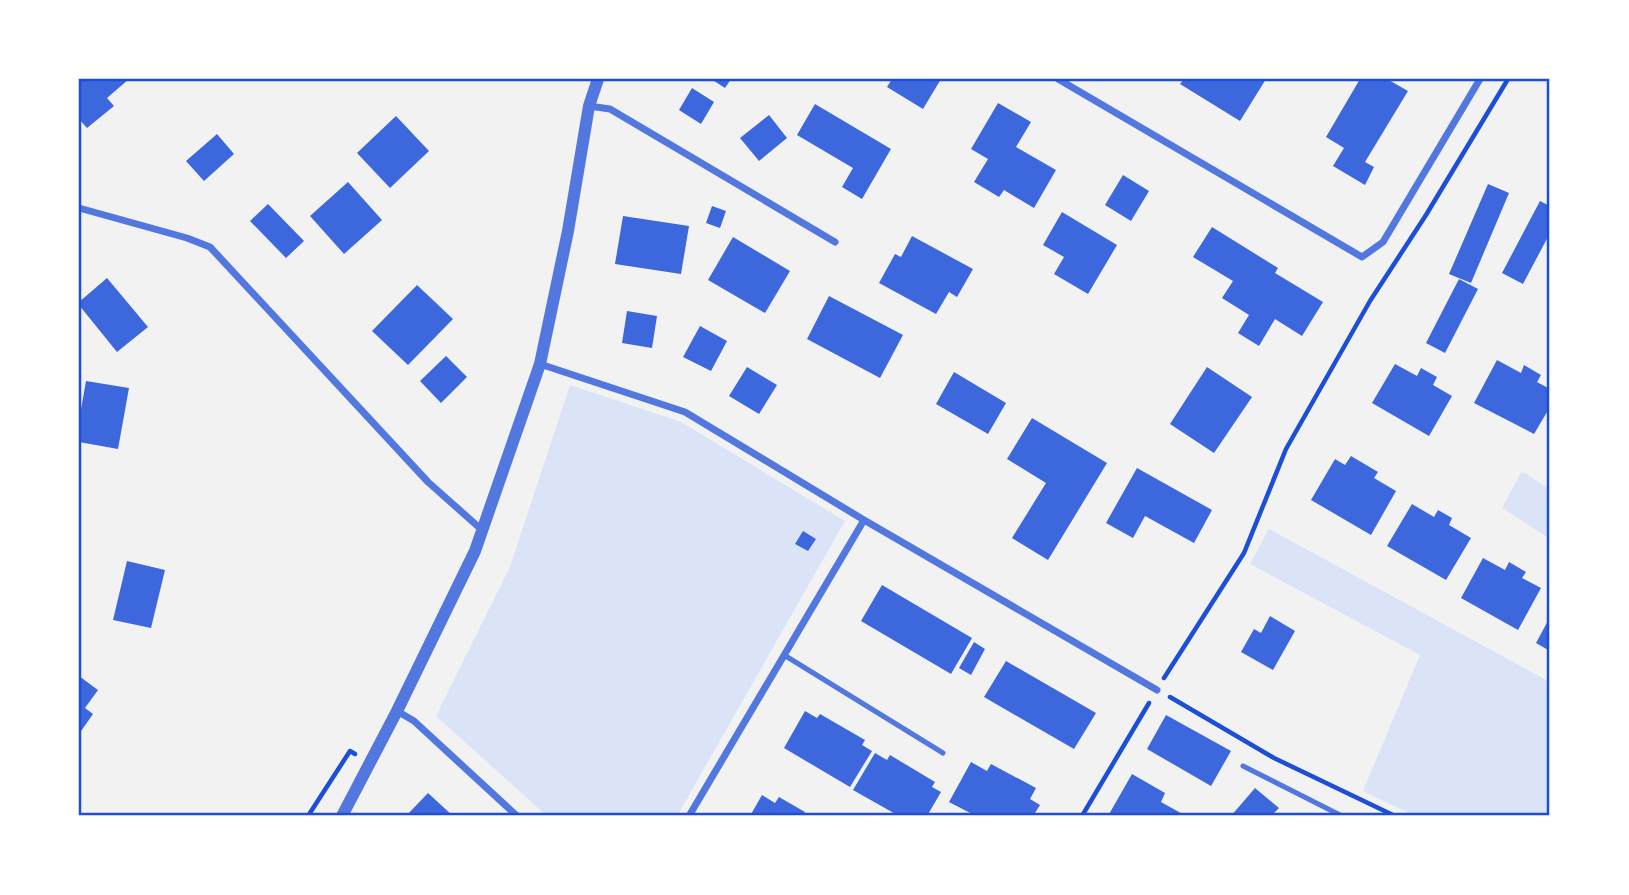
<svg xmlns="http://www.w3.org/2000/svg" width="1629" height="895" font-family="Jost,sans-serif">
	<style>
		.green { fill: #dbe4f7 }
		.building { fill: #3d67dc }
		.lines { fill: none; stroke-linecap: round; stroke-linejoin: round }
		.path { stroke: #1d4ed8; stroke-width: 4.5 }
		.service { stroke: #5277de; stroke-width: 5 }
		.minor { stroke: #5277de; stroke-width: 7 }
		.tertiary { stroke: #5277de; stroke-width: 12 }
		.neatline { fill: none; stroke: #1d4ed8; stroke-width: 2.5 }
	</style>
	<rect width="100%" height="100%" fill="#f2f2f2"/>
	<!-- green -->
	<path class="green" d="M570,385L681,422L845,521L677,816H547L436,716L510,567Z
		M1522,471L1550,490V539L1502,508Z
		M1269,529L1550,682V816H1415L1363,791L1420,655L1250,564Z"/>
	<!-- building -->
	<path class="building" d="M79,79H129L107,98L114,106L87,128L79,119Z
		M711,79H731L725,88Z
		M892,79H941L923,109L887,87Z
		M1184,79H1266L1240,121L1180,84Z
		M1360,79H1387L1408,91L1365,162L1374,167L1365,185L1333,166L1344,148L1326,137Z
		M692,88L714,102L701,124L679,110Z
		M998,103L1031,122L1016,147L1056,170L1034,208L1004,190L999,197L974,182L988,159L971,149Z
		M815,104L891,149L862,199L842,187L853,168L797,135Z
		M769,115L787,138L759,161L740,138Z
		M396,116L429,151L390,188L357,153Z
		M217,134L234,154L204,181L186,161Z
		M1123,175L1149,191L1131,221L1105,205Z
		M348,182L382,220L344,254L310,216Z
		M1488,184L1509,193L1471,283L1449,274Z
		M1540,201L1550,206V233L1523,284L1502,273Z
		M268,204L304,241L286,258L250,221Z
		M712,206L726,211L720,228L706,223Z
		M1062,212L1117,245L1088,294L1054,274L1064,257L1043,245Z
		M623,216L689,226L681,274L615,264Z
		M1212,227L1278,268L1275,273L1323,302L1302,336L1275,319L1259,346L1238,333L1249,315L1222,298L1233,281L1193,257Z
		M912,236L973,269L957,297L949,292L936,314L879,283L895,254L901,257Z
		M733,237L790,271L765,313L708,280Z
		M107,278L148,327L117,352L79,305V302Z
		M1459,279L1478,289L1445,353L1426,343Z
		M417,285L453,319L408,365L372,331Z
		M829,296L903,335L880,378L807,339Z
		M627,311L657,316L652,348L622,343Z
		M700,326L727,341L711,371L683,357Z
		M446,356L467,377L441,403L420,381Z
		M1497,360L1521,373L1524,365L1541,375L1537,382L1550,389V407L1534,434L1474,403Z
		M1395,364L1417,376L1421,368L1437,377L1433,385L1452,396L1429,436L1372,403Z
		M747,367L777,385L759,414L729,396Z
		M1207,367L1252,397L1214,453L1170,424Z
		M954,372L1006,403L988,434L936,404Z
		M86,381L129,388L118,449L79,442V421Z
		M1032,418L1107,463L1048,560L1012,538L1046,483L1007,459Z
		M1351,456L1378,472L1374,478L1396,491L1371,535L1311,500L1335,459L1345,465Z
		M1137,468L1212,510L1194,543L1145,516L1133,538L1106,523Z
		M1412,504L1434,517L1438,510L1452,518L1449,525L1471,538L1446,580L1387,546Z
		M803,531L816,539L808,551L795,544Z
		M1483,558L1505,570L1509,562L1526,572L1522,578L1541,588L1518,630L1461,598Z
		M127,561L165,570L151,628L113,620Z
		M882,585L972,638L951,674L861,621Z
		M1270,616L1295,631L1273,670L1241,652L1254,629L1261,633Z
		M1550,617V651L1536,643Z
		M974,642L985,649L971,675L959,668Z
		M1006,661L1096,713L1074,749L984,697Z
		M79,676L98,690L85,708L93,714L79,734Z
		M805,711L817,718L820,714L865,740L862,745L872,751L850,787L784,748Z
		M1166,715L1231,751L1211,786L1147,749Z
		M875,753L887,760L890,755L935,782L932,787L941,792L927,816H899L853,790Z
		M971,762L987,771L991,764L1036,788L1030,799L1040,805L1033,816H976L949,802Z
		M1132,774L1165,793L1161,802L1186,816H1108Z
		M1255,788L1279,808L1271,816H1231Z
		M428,793L453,816H406Z
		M762,795L775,803L779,797L805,812L803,816H750Z"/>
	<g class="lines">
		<!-- path -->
		<path class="path" d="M1164,678L1244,553L1286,449L1370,301L1426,215L1508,79
			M1170,697L1274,758L1395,816
			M308,816L350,751L355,754
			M1082,816L1149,703"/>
		<!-- service -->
		<path class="service" d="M784,655L943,753
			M1243,766L1342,816"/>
		<!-- minor -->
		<path class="minor" d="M1058,79L1362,257L1383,242L1480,79
			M589,106L610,109L835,242
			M79,208L187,238L210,247L428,482L482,530
			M540,364L685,412L864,520L1157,690
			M397,711L414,721L517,816
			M689,816L864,520"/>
		<!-- tertiary -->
		<path class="tertiary" d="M342,816L397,711L475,551L540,364L568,231L589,106L598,79"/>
	</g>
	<!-- border -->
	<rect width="1629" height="895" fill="none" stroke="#ffffff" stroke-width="161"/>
	<rect x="80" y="80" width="1468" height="734" class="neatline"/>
</svg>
